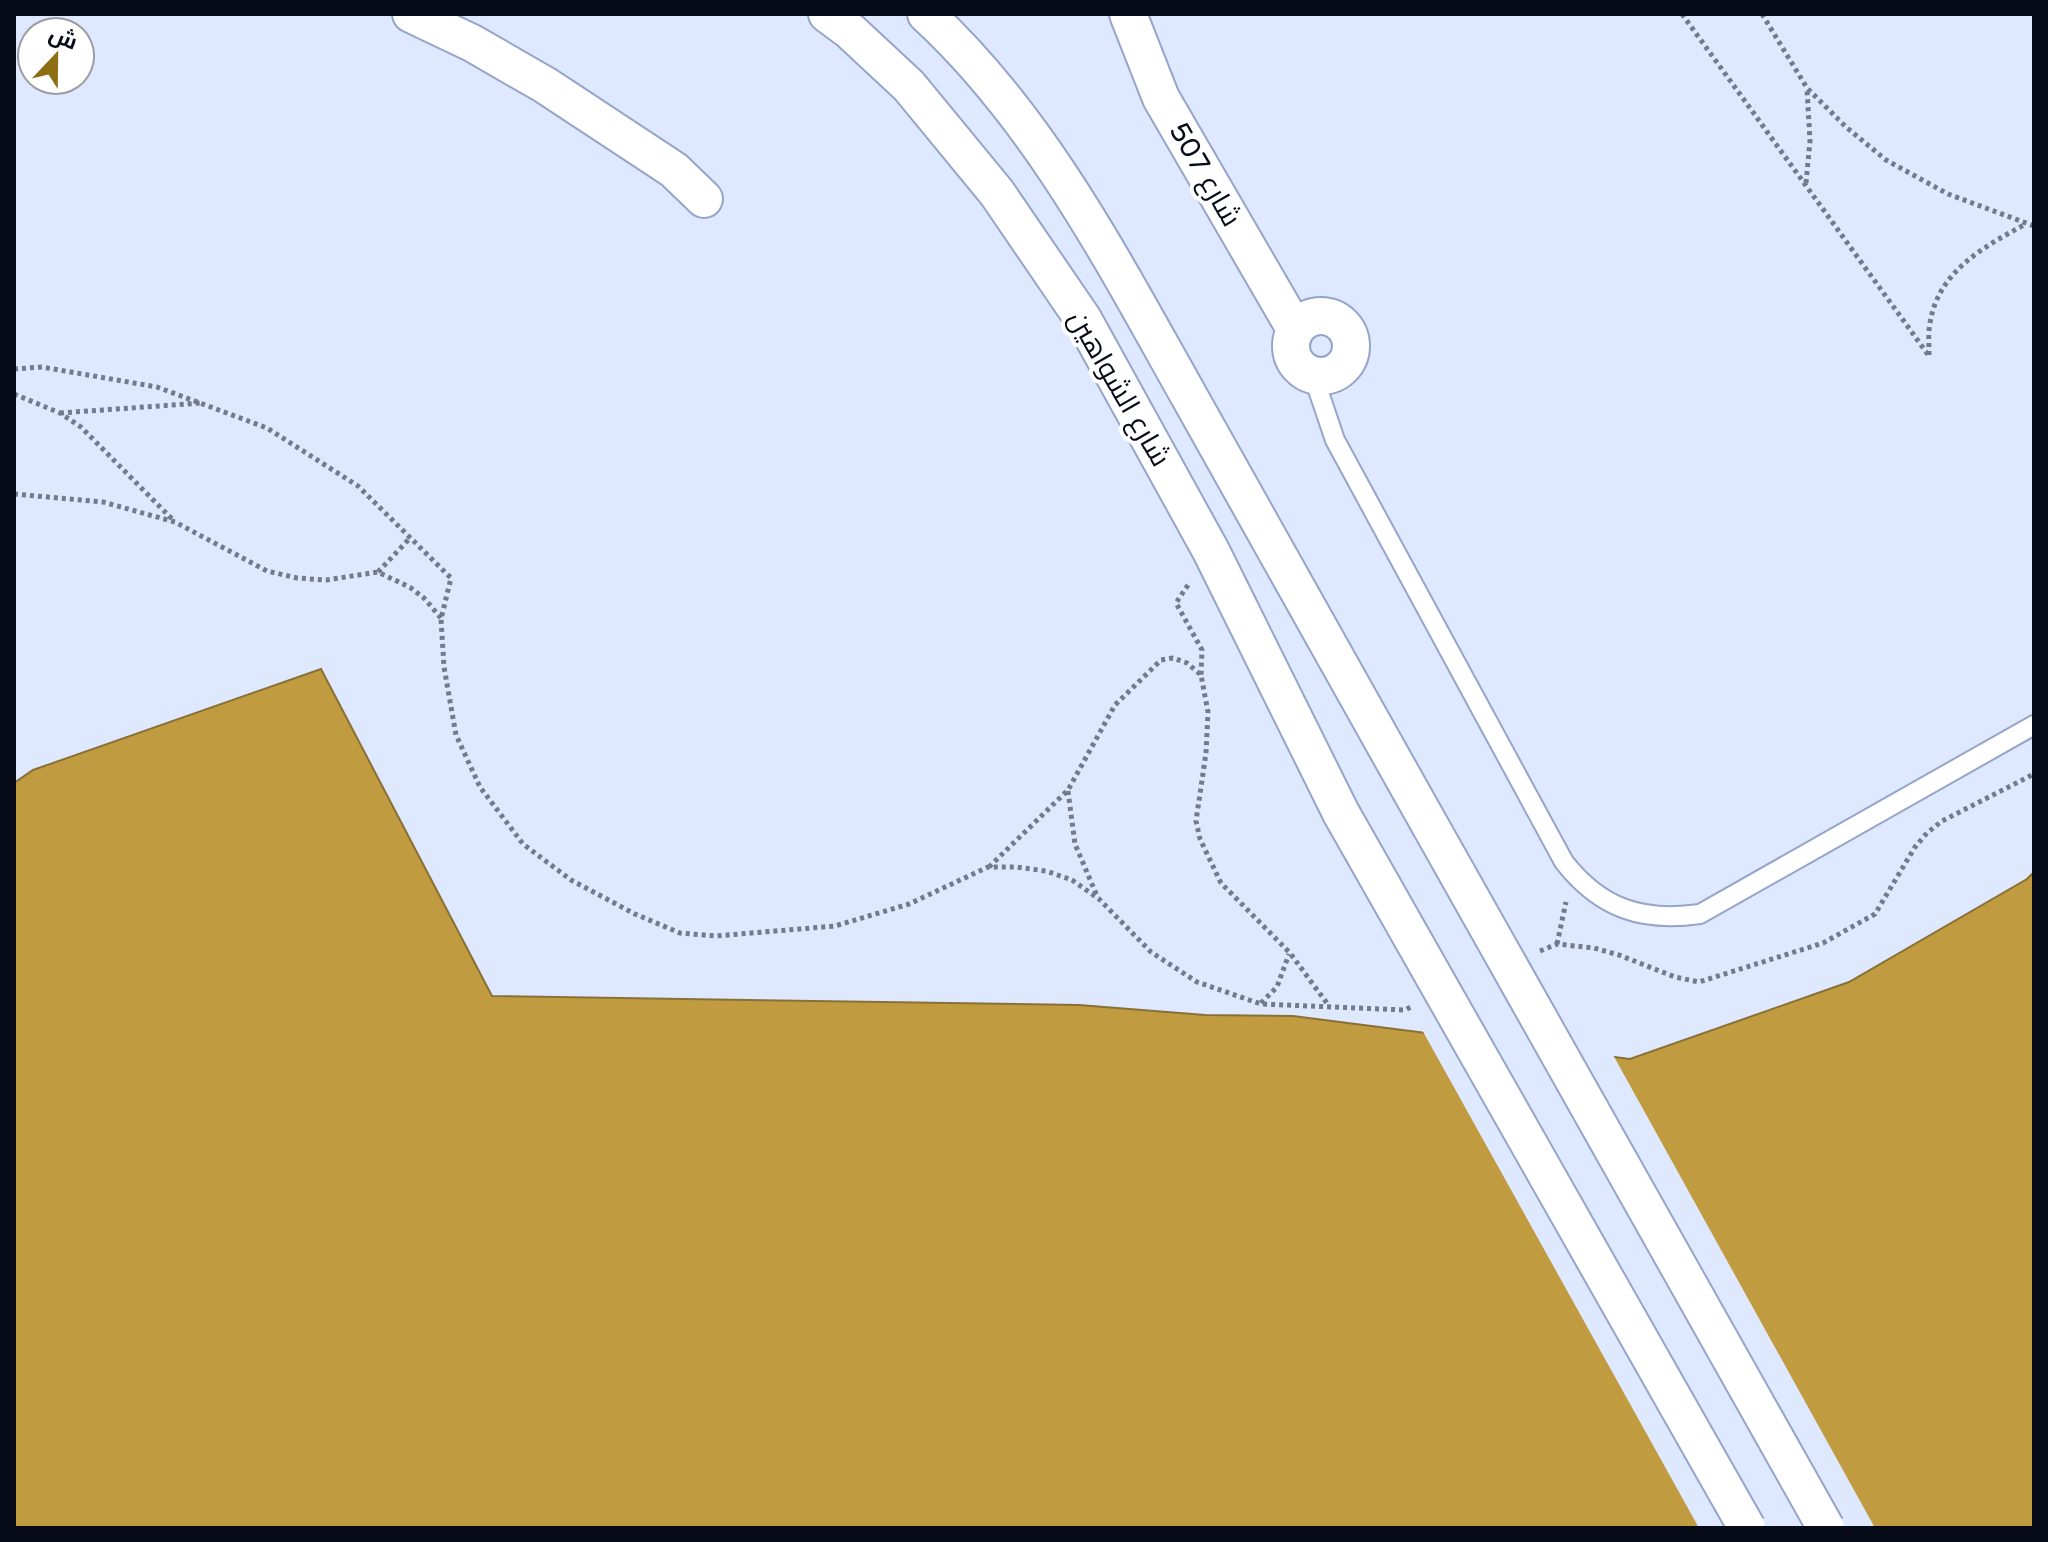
<svg xmlns="http://www.w3.org/2000/svg" width="2048" height="1542" font-family="'Varela Round',Cairo,sans-serif">
	<style>
		.water { fill: #c19b40; stroke: #897034; stroke-width: 2 }
		.pier { fill: #dee8ff }
		.lines { fill: none; stroke-linecap: round; stroke-linejoin: round }
		.lane-casing { stroke: #95a5c9; stroke-width: 22 }
		.street-casing { stroke: #95a5c9; stroke-width: 40 }
		.path { stroke: #737a8c; stroke-width: 5; stroke-dasharray: 4 4; stroke-linecap: butt }
		.lane { stroke: #fff; stroke-width: 18 }
		.street { stroke: #fff; stroke-width: 36 }
		.street-bridge-casing { stroke: #95a5c9; stroke-width: 40; stroke-linecap: butt }
		.street-bridge { stroke: #fff; stroke-width: 36 }
		.labels { text-anchor: middle; stroke-width: 8; stroke-linejoin: round; paint-order: stroke }
		.street-label { font-size: 28px; fill: #070b18; stroke: #fff }
	</style>
	<rect width="100%" height="100%" fill="#dee8ff"/>
	<!-- water -->
	<path class="water" d="M321,669L492,996L1079,1005L1205,1015L1293,1016L1630,1059L1849,982L2027,879L2034,872V1528H14V783L33,770Z"/>
	<!-- pier -->
	<path class="pier" d="M1421,1028L1612,1053L1875,1528H1699Z"/>
	<g class="lines">
		<defs>
			<path id="lane" d="M1313,375L1335,440L1564,862C1601,909 1642,922 1700,914L2034,725"/>
			<path id="street" d="M411,14L472,43L545,85L674,170L704,199
				M827,14L850,31L909,86L997,193L1083,319L1211,551L1341,813
				M926,14C1040,119 1114,263 1189,396C1262,527 1336,657 1409,788
				M1128,14L1161,98L1295,329
				M1291 346a30 30 0 1 1 60 0a30 30 0 1 1-60 0Z"/>
		</defs>
		<!-- lane casing -->
		<use href="#lane" class="lane-casing"/>
		<!-- street casing -->
		<use href="#street" class="street-casing"/>
		<!-- path -->
		<path class="path" d="M1682,14L1929,356
			M1762,14L1807,88L1846,127L1886,160L1948,194L2034,226
			M1806,183L1810,141L1807,89
			M1929,355C1929,344 1928,333 1930,323C1938,272 1983,247 2024,225
			M14,369L42,367L157,387L267,428L358,486L451,578L441,619L444,667L456,735L480,787L523,844L571,880L635,914L680,933L716,936L835,926L909,904L988,867H1016L1046,871L1072,880L1099,899L1151,952L1197,982L1261,1004L1405,1010L1413,1006
			M14,394L60,413L81,427L174,521
			M60,413L201,403
			M14,494L103,502L175,522L267,571L297,578L326,580L378,572L411,588L424,598L441,618
			M378,572L410,538
			M1188,585L1176,603L1202,650L1201,675
			M1068,791L1075,844L1097,896
			M989,867L1068,790L1115,705L1161,660L1173,658L1187,663L1201,675L1208,712L1206,753L1196,821L1200,839L1221,883L1290,953L1329,1006
			M1557,944L1566,902
			M1540,951L1557,944L1594,948L1619,955L1675,977L1699,982L1823,943L1875,914L1915,847L1927,833L1942,821L2034,774
			M1261,1003L1277,987L1289,954"/>
		<!-- lane -->
		<use href="#lane" class="lane"/>
		<!-- street -->
		<use href="#street" class="street"/>
		<defs>
			<path id="street-bridge" d="M1409,788L1826,1528
				M1341,813L1747,1528"/>
		</defs>
		<!-- street-bridge casing -->
		<use href="#street-bridge" class="street-bridge-casing"/>
		<!-- street-bridge -->
		<use href="#street-bridge" class="street-bridge"/>
	</g>
	<g class="labels">
		<!-- street labels -->
		<g class="street-label">
			<text transform="translate(1206 174) rotate(60)" y="10">شارع 507</text>
			<text transform="translate(1120 388) rotate(60)" y="10">شارع الشواهين</text>
		</g>
	</g>
	<!-- border -->
	<rect width="2048" height="1542" fill="none" stroke="#070b18" stroke-width="32"/>
	<!-- north arrow -->
	<g transform="translate(56 56) rotate(22)"><circle r="38" fill="#ffffff" stroke="#9c9da3" stroke-width="2"/>
	<path d="M0-6L14 30L0 20L-14 30Z" fill="#8f6e13"/>
	<text y="-12" font-size="22" font-weight="bold" text-anchor="middle" fill="#070b18">ش</text>
	</g>
</svg>
